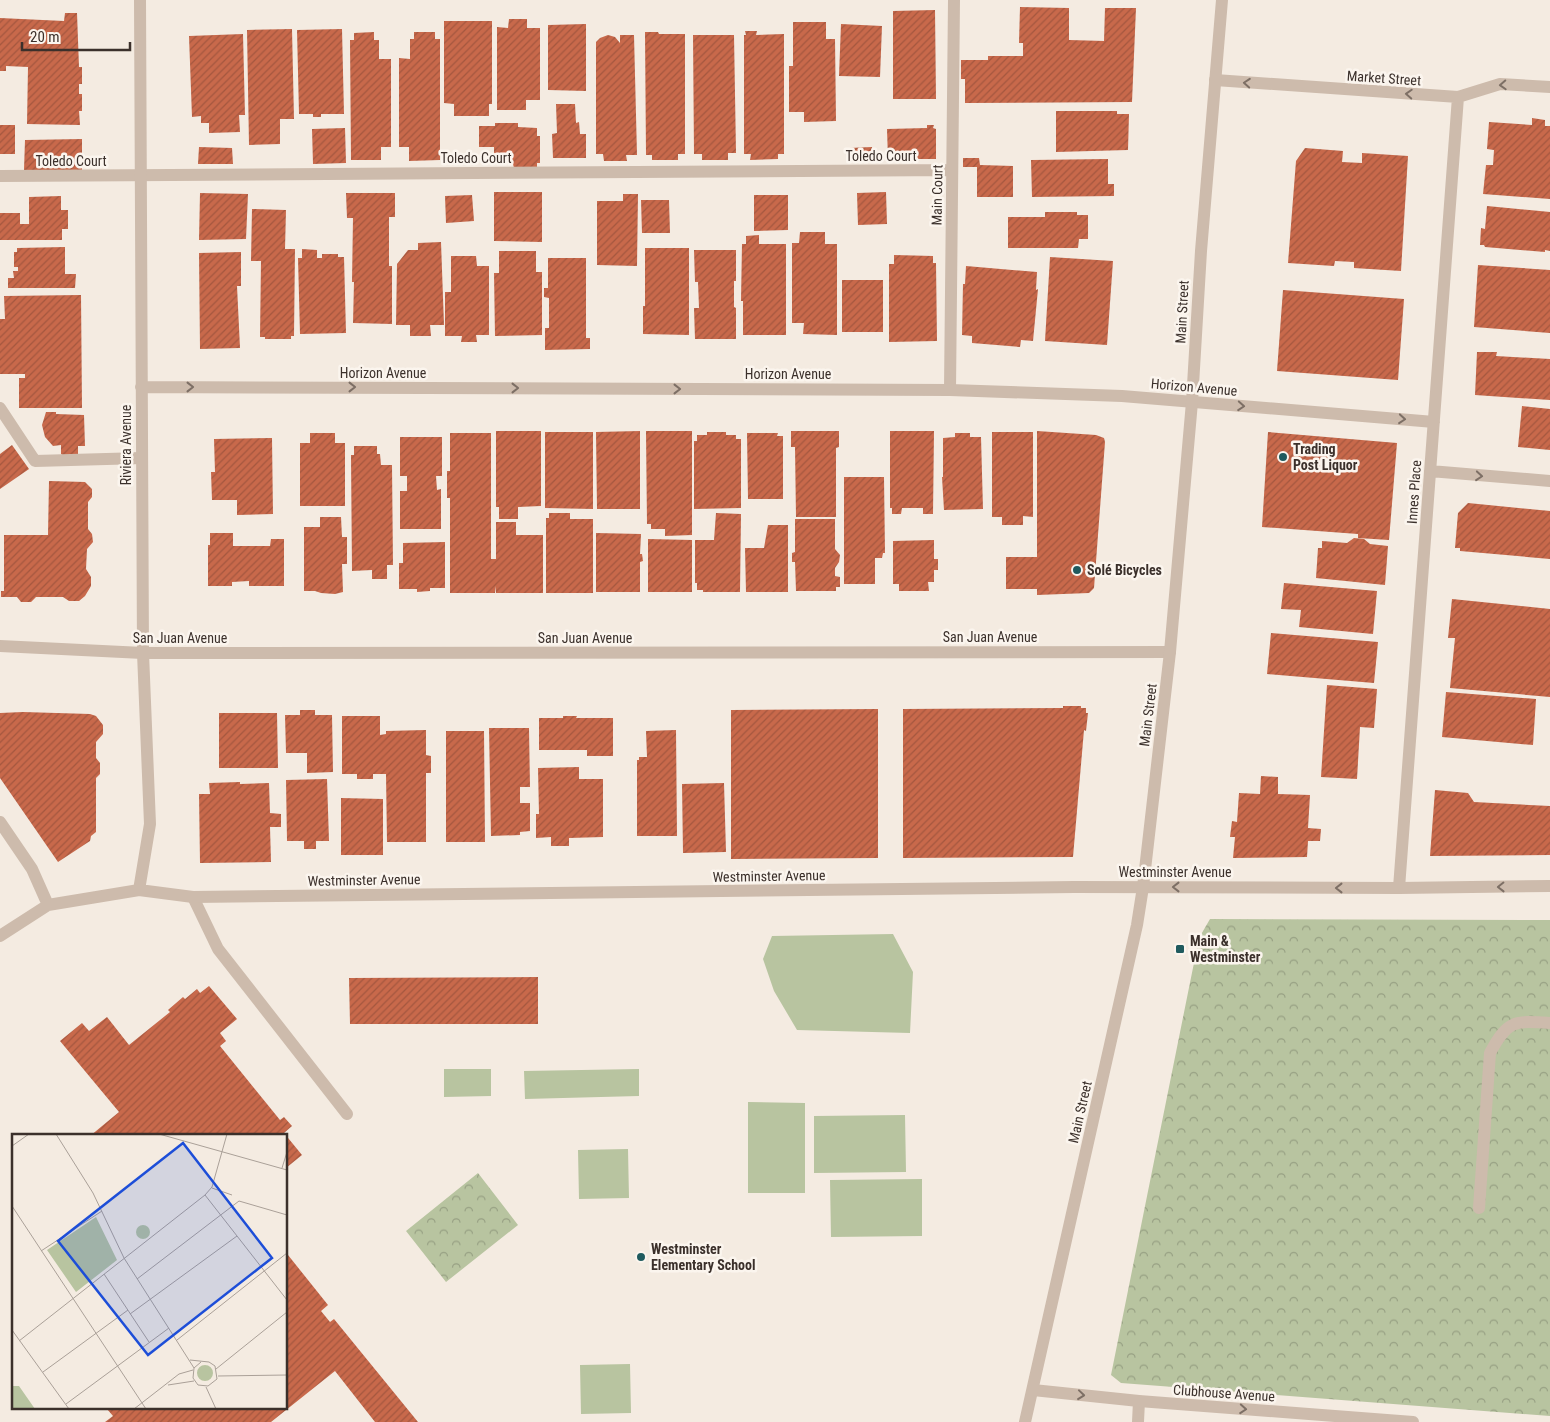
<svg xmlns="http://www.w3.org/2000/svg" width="1550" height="1422" font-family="'Roboto Condensed',sans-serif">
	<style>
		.forest { fill: url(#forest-crowns) }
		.garden { fill: #b8c4a0 }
		.building { fill: url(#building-hatch) }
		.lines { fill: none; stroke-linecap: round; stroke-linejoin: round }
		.service { stroke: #cdbbac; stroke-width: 12 }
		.minor { stroke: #cdbbac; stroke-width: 12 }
		.tertiary { stroke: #cdbbac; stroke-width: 12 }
		.oneway { stroke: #7d6f65 }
		.poi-dot { fill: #1f5a5e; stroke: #fbf5ee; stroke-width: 2 }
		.labels { text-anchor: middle; stroke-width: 5; stroke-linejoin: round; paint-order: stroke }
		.street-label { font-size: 14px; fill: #3b302b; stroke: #fbf5ee }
		.poi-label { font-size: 14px; font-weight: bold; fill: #3b302b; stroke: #fbf5ee; text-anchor: start }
		.inset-road { fill: none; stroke: #aaa098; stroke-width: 1 }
		.view { fill: #1d4ed8; fill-opacity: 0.15; stroke: #1d4ed8; stroke-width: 2.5 }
		.inset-edge { fill: none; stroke: #3b302b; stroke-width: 2.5 }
	</style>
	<defs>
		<pattern id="forest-crowns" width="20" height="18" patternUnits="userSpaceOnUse" patternTransform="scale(1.25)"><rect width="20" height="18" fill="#b8c4a0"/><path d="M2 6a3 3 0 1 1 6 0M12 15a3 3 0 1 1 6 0" fill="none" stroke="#97a083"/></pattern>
		<pattern id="building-hatch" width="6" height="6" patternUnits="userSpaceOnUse" patternTransform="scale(1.25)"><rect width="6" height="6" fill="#c8694b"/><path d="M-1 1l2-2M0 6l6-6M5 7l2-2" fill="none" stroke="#a4573f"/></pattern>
	</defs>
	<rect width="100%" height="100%" fill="#f4ebe1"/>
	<!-- forest -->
	<path class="forest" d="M1210,919L1550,920V1416L1121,1383L1111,1375L1199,938Z
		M478,1173L518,1225L446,1282L406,1231Z"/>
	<!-- garden -->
	<path class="garden" d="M893,934L913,972L910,1033L797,1030L774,991L763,959L772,936Z
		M444,1069H491V1096L444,1097Z
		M639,1069V1096L525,1099L524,1071Z
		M748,1102L805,1103V1193H748Z
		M905,1115L906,1172L814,1173V1116Z
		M628,1149L629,1198L579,1199L578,1150Z
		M922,1179V1236L831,1237L830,1180Z
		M630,1364L631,1413L581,1414L580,1365Z"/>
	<!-- building -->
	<path class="building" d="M1020,7L1069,8V40L1104,41L1105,8H1136L1132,102L965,103V79H961V60H988V56H1023V43H1019Z
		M935,10L936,99H893V11Z
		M65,13H77L79,67H82V84H79V94H82V111H79L80,125L27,124L28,67L6,66V71H0V18L64,21Z
		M509,19H527V28H540V100H526V110H497V27L508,28Z
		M444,21H492V104H489V116H454V104L444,103Z
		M793,22H826V39H835L836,121L804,122V112H789V66H793Z
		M586,24V91L548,90V25Z
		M841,24L882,26L880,77L839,76Z
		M292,29L294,119H280V144L249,145L247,30Z
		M342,29L344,114H321V117H313V114H299L297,30Z
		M745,31H757L756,35L784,34V154H778V159L750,160L751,154H744V35H746Z
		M374,32V40H379V59H391V147H381V160H351L350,40H354V33Z
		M414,32H435V39H440V160L409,161V147H399V58L410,59V39H414Z
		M645,32H658L659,34H685V154H678V160H652V155H646Z
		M243,34L245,115H239L240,132L209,133V123H201V116L192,117L189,36Z
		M608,35L615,37L620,43V35H634L637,155H626L627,161H604L603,154H596V42L600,38Z
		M693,35H734L736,153H728V160H702V154H694Z
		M556,104H575L576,123L579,122L580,134H586V158H553L552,134L557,133Z
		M1056,111H1117V114H1129L1128,150L1056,152Z
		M1532,118L1545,120V126H1550V199L1483,194L1486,165H1493L1494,150L1487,149L1489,122L1532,125Z
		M495,123H518V127L537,128V136H540V163H537V168H514L513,164H494V147H479V126H495Z
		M0,125H15V154H0Z
		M927,125H934L933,128L936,129V159H888L887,129L927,128Z
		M345,128L346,163L313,164L312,129Z
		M82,139V170H24L25,140Z
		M199,147L232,148L233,164H198Z
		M872,147L873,161H849V148Z
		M1305,148L1343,151L1342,162L1362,163V153L1408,156L1401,271L1354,268V262L1335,261L1334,266L1288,263L1296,161Z
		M963,158H979L980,165L1013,166V197H977V167H963Z
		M1108,159V184H1114V196L1032,197L1031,160Z
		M494,192H542V242L494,241Z
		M886,192L887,224L858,225L857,193Z
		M200,193L248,194L246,239L199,240Z
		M346,193H395V217H389V266H392V324L353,323L354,282H352L353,218H347Z
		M623,194H638L637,266L597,265V201H623Z
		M472,195L474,221L446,223L445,196Z
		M754,195H788V230L754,231Z
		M61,196V210H68V229H62V240H0V213H20V224H29V197Z
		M641,200H669L670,233H642Z
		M1487,206L1550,212V251L1545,250V252L1485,247L1484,245H1480L1481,228L1485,229Z
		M252,209L286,210L285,249H295L294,336H291V339H265V337H260L261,261H251Z
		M1045,212H1077V215H1088V239H1079L1078,248H1008V217H1045Z
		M800,232H825V244H837V335L803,334L804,323H792V243H799Z
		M759,235V244H786V335H743V301H741L742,244H746V236Z
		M441,242L444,325H430L431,336H410V325H396L397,264L408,250H418V243Z
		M65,247V274H76L75,288H8V278H14L13,271H18V267H14V252H17V248Z
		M645,248H689V335L643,334V306H645Z
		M302,249L317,250V258H322V254H338V257H344L346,333L300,334L298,258H302Z
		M694,250H736V281H734V307L736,308V339H695L694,308H699L698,282H695Z
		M499,251H536V272H542V335L495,336L494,273H499Z
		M241,252V286H237L240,348L200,349L199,253Z
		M894,255L933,256V263H936L937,341L889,342V264H894Z
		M451,256H476L477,266H489V335H476L477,342H461L462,336H445V292H451Z
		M1050,257L1113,261L1107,345L1045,341Z
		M548,258H586V338H590V349L545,350V328H549V298L544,297V288H548Z
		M1478,265L1550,270V333L1474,327Z
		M966,266L1037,272L1036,290L1038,289L1033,341L1021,340L1020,347L972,343V336L962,335L963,284H965Z
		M842,280H883V332H842Z
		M1283,290L1404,299L1398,380L1277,371Z
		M81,295L82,408H19V378H25V374H0V319H5L4,296Z
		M1477,352H1497L1496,356L1550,359V400L1475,395Z
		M1522,406L1550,409V450L1518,447Z
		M46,412H56V414L84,415L85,446H78V455L64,456L61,454V445L53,446L45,437L42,425Z
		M496,431H541V506L518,507V519H499V507H496Z
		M640,431V509H597L596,432Z
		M646,431H692V535L665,536V529H651V524H647Z
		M791,431H839V447L836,448V517H796L795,447H791Z
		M890,431H934L933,514H923V508H902L901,514H892V508H890Z
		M1037,431L1096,435L1104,438L1105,442L1094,588L1089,593L1037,595V589H1006V557H1037Z
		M545,432H593V509L545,508Z
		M707,432H726V435H736V439H741V508L694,509V441H697V435H707Z
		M992,432H1033V517L1023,516V525H1002V517H992Z
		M1268,432L1397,443L1389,540L1358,538V534L1262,527Z
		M310,433H335V443H345V506H300V443H310Z
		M450,433H491V559H496V522H516V535H543V593H496L495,586V593H450V498H447V471H450Z
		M747,433H778L777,436H783V499H748Z
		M955,433H970V437H981L983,509L944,510L942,477H943V438L955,437Z
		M400,437H442V476H436L437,490L441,489V529H400V491H407V476H400Z
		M272,438L273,514L237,515V500H212L211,472H215L214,439Z
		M12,445L29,469L0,489V454Z
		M354,446H377V454H380L381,465H392L393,565H387V579H372V570L352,571L351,455H354Z
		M844,477H884L885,553H883L882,558H875V584H844Z
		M49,481L85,482L92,489V497L88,502V529L92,534L93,542L87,549L86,569L91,577V586L85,596L79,601H69L63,597H36L31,602H21L17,597H1V591H4V535H48Z
		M1468,503L1550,511V559L1460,551V548H1455L1458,513Z
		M549,513H570V519H593V593H546V518H549Z
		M716,513L741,514L740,592H703V590H697V583H695V540H714Z
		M320,517H341L342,537H347V564H342L343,592L335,594L321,593L315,591H304V527H320Z
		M795,519H835V549L840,555L839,562L835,568V576L840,577V587H836V591H796L795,562H792V553L795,552Z
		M768,525H788V592H746L745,548H764Z
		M210,533H233V546H270L271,539H284V586H249V581L232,582V586H208V545H210Z
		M596,533L641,534L640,554H642L643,561L640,562V592H596Z
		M1354,538L1364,539L1370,544L1388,546L1385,585L1316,578L1318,548H1322V541L1347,543Z
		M648,539L692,540V592H648Z
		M934,540V559H938V570H934V582H928L929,591H899V584H893V541Z
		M445,542V588H430V591L417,592V589H399V563H403V543Z
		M1284,583L1377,591L1373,634L1299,627L1301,610L1281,609Z
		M1452,599L1550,609V697L1450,688L1455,638H1448Z
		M1271,633L1378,642L1374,683L1267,674Z
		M1327,685L1377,689L1374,728L1360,727L1357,779L1321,777Z
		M1446,692L1536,699L1533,745L1442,737Z
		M1063,706H1081V708H1086V713H1088L1086,731L1084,730L1073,857L903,858V709L1063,708Z
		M878,709V858L731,859V710Z
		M300,710H315V715H332L333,772L307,773V753H286L285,715H300Z
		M23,712L90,714L96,716L103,725V734L96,742V758L100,763V774L96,778V832L91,836L90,841L58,862L0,778V713Z
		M219,713H277L278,768H219Z
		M342,716H380V735L386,734V731L426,730V755L431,756V773H426V842H387L386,774H373V779H357V774H342Z
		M563,716H577L576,718H613V756H587V750H539V718H563Z
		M489,728H529L530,787H520V803H530V831L520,832V835L491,836Z
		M676,730L677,836H637V760H639V757H647L646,731Z
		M446,731H484L485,842H446Z
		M579,767V779H603V837L569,838V846H551V837L536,838V814H539L538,768Z
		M1261,776L1278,777V794L1310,795L1308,828L1321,829L1320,841H1308L1307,857L1233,858L1235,837H1230L1232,821L1237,822L1239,793L1260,794Z
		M327,779L329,841H316V849H304V841H287L286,780Z
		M240,782V784L269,783L270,813L281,814V827H270L271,862L200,863L199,794H210L209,783Z
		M724,783L726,852L683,853L682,784Z
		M1435,790L1468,793L1474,802L1550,806V855L1430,856Z
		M341,798L383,799V855H341Z
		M538,977V1024H350L349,978Z
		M209,986L237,1019L220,1033L226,1041L220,1046L280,1120L284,1117L292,1126L284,1133L302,1155L286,1168V1136H90L119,1112L60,1041L82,1023L89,1031L107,1017L129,1045L170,1012L168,1010L183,997L185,999L197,989L200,993Z
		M288,1255L328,1305L321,1311L330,1322L334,1319L418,1422H375L335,1371L271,1422H105L113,1416L107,1409L109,1408H286V1256Z"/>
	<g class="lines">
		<!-- service -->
		<path class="service" d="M0,176L952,170
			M950,390L954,0
			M0,408L35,461L142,458
			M193,897L218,949L347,1114
			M1479,1208L1490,1053C1507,1021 1514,1020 1550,1023
			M1138,1422L1139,1401"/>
		<!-- minor -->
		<path class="minor" d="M1215,80L1458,97L1500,84L1550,87
			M141,387L950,390L1122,396L1434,422
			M1430,471L1550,481
			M0,646L143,653L1170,652
			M0,822L32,869L48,905
			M1399,888L1458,97
			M139,890L150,824L143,653L140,0
			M0,936L48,905L139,890L193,897L1074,887L1399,888L1550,886
			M1033,1390L1139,1401L1413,1422"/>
		<!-- tertiary -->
		<path class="tertiary" d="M1025,1422L1137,925L1143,887L1170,652L1192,402L1201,251L1222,0"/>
	</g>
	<!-- one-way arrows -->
	<defs><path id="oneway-chevron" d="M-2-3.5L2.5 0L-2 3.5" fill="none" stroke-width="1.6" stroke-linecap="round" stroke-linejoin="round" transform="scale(1.25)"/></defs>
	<g class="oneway">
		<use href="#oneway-chevron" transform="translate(1247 83) rotate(-176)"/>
		<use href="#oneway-chevron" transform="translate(1503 85) rotate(177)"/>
		<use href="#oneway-chevron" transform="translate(1409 94) rotate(-177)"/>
		<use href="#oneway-chevron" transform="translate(190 387)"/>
		<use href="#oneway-chevron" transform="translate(352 387)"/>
		<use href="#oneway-chevron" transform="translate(515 388)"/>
		<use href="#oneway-chevron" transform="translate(677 389)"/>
		<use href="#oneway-chevron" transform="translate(1241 406) rotate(4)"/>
		<use href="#oneway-chevron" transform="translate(1402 419) rotate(5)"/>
		<use href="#oneway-chevron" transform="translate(1479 476) rotate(5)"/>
		<use href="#oneway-chevron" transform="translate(1176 887) rotate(-180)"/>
		<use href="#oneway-chevron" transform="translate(1501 887) rotate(179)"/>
		<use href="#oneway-chevron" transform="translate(1339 888) rotate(-180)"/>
		<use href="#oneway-chevron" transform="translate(1081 1395) rotate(6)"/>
		<use href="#oneway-chevron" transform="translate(1243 1409) rotate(4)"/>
	</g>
	<!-- markers -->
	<g class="poi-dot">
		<circle cx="1283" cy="457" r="5"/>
		<circle cx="1077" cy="570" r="5"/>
		<rect x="1175" y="944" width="10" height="10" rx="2.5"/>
		<circle cx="641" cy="1257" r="5"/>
	</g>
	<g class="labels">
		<!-- street labels -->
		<g class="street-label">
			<text transform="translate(1384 78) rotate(4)" y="5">Market Street</text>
			<text x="881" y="161">Toledo Court</text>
			<text x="476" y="163">Toledo Court</text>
			<text x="71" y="166">Toledo Court</text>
			<text transform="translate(937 195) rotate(-89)" y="5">Main Court</text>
			<text transform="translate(1182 312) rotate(-87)" y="5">Main Street</text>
			<text x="383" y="378">Horizon Avenue</text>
			<text x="788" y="379">Horizon Avenue</text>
			<text transform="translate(1194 387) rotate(5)" y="5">Horizon Avenue</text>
			<text transform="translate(126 445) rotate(-90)" y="5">Riviera Avenue</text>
			<text transform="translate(1414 492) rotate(-86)" y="5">Innes Place</text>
			<text x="990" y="642">San Juan Avenue</text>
			<text x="180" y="643">San Juan Avenue</text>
			<text x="585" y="643">San Juan Avenue</text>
			<text transform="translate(1148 715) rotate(-83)" y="5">Main Street</text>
			<text x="1175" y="877">Westminster Avenue</text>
			<text transform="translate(769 876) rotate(-1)" y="5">Westminster Avenue</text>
			<text transform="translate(364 880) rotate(-1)" y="5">Westminster Avenue</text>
			<text transform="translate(1080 1112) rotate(-77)" y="5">Main Street</text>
			<text transform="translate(1224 1393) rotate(4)" y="5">Clubhouse Avenue</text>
		</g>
		<!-- poi labels -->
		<g class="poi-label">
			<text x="1293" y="454">Trading<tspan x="1293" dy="16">Post Liquor</tspan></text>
			<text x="1087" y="575">Solé Bicycles</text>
			<text x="1190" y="946">Main &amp;<tspan x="1190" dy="16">Westminster</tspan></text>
			<text x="651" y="1254">Westminster<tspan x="651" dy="16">Elementary School</tspan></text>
		</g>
	</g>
	<!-- overview -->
	<g transform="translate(12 1134)">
		<rect width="275" height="275" fill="#f4ebe1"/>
		<path d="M84,83L105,126L64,158L35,116ZM185 239a8 8 0 1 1 16 0a8 8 0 1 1-16 0ZM0,252H7L23,275H0Z" fill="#b8c4a0"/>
		<path d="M124 98a7 7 0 1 1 14 0a7 7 0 1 1-14 0Z" fill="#b8c4a0"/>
		<path class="inset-road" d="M44,0L81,59L112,124L182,234M147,0L275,36M0,12L17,0M270,34L275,18M200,54L220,61M193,61L275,166M0,72L134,275M29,117L90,77M92,140L137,208M125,145L227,67L275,81M118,180L225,102M0,196L57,275M165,206L275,119M7,207L193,61L200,53L215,0M178,226L197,228L203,232L205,245L196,252L186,251L181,244L182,234L189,228M204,235L275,178M31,238L116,176M206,242L275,241M156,251L182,247M194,253L204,275M54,270L157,194M122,275L167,240L181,236"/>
		<path class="view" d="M171,9L260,124L136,221L46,107Z"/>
		<rect width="275" height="275" class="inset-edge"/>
	</g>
	<!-- scale -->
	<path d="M22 42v8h108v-8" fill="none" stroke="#3b302b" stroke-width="2.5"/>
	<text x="30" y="42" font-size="15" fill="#3b302b" stroke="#fbf5ee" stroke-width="4" paint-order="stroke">20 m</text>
</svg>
